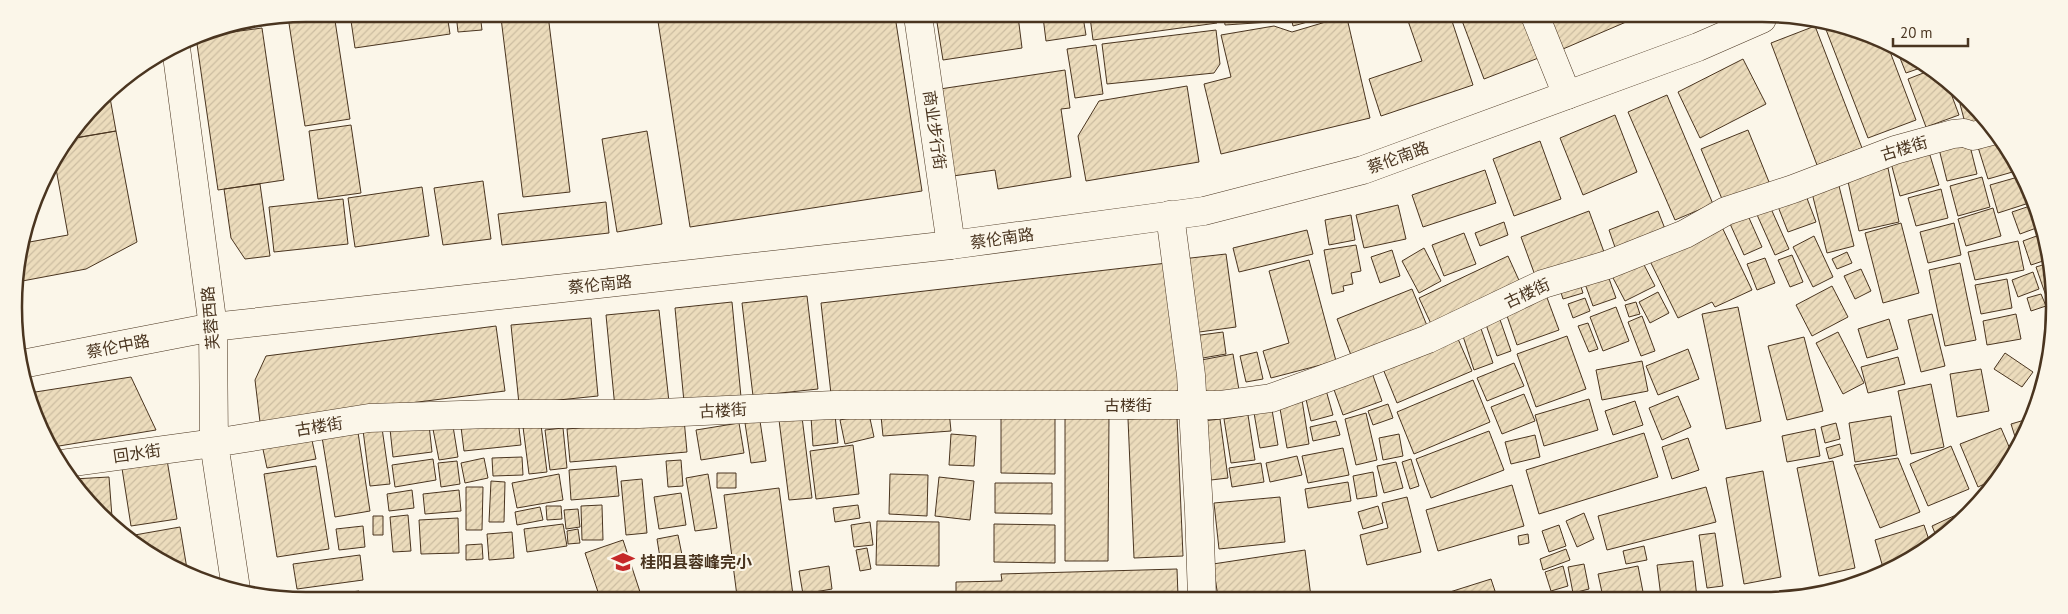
<svg xmlns="http://www.w3.org/2000/svg" width="2068" height="614" font-family="'PT Sans','Noto Sans SC',sans-serif">
	<style>
		.building { fill: url(#building-hatch); stroke: #4a3520 }
		.lines { fill: none; stroke-linecap: round; stroke-linejoin: round }
		.minor-casing { stroke: #4a3520; stroke-width: 29 }
		.major-casing { stroke: #4a3520; stroke-width: 29 }
		.minor { stroke: #fbf6e9; stroke-width: 28 }
		.major { stroke: #fbf6e9; stroke-width: 28 }
		.labels { text-anchor: middle; stroke-width: 4; stroke-linejoin: round; paint-order: stroke }
		.street-label { font-size: 16px; fill: #4a3520; stroke: #fbf6e9 }
		.poi-label { font-size: 16px; font-weight: bold; fill: #4a3520; stroke: #fbf6e9; text-anchor: start }
		.rim { fill: none; stroke: #4a3520; stroke-width: 2.5 }
	</style>
	<defs>
		<pattern id="building-hatch" width="6" height="6" patternUnits="userSpaceOnUse" patternTransform="scale(1.25)"><rect width="6" height="6" fill="#ecdcbc"/><path d="M-1 1l2-2M0 6l6-6M5 7l2-2" fill="none" stroke="#ccbda1"/></pattern>
	</defs>
	<rect width="100%" height="100%" fill="#fbf6e9"/>
	<!-- building -->
	<path class="building" d="M307,14H334L350,119L305,126L288,17Z
		M350,14H447L450,34L355,48Z
		M456,14H480L482,30L458,32Z
		M526,15H548L570,192L523,197L501,18Z
		M657,15L895,16L922,191L690,227Z
		M936,16H1018L1022,48L943,60Z
		M1043,17H1083L1086,35L1046,41Z
		M1090,17H1216L1217,23L1093,40Z
		M1224,17H1285V21L1225,25Z
		M1291,17L1322,18L1293,26Z
		M1339,18H1347L1370,118L1221,154L1204,84L1231,77L1221,35L1274,26L1292,32Z
		M1407,18H1451L1473,85L1381,116L1369,79L1422,61Z
		M1461,18H1527L1541,57L1484,79Z
		M1542,18L1633,19L1556,52Z
		M1830,24L1889,49L1916,120L1868,138L1825,27Z
		M1815,26L1862,148L1817,165L1771,43Z
		M262,28L284,180L218,190L196,37Z
		M1216,30L1220,64L1214,73L1107,84L1102,44Z
		M1096,45L1103,94L1075,98L1067,49Z
		M1898,53L1924,63L1926,66L1906,73Z
		M1743,59L1766,104L1700,138L1678,92Z
		M1065,70L1070,108L1061,109L1071,177L998,189L995,170L953,176L940,89Z
		M1931,70L1949,88L1959,115L1926,127L1908,79Z
		M1187,86L1199,162L1086,181L1078,136L1099,101Z
		M109,92L116,131L76,138V136Z
		M1667,95L1713,204L1675,220L1628,112Z
		M1964,103L1989,128L1968,134L1960,104Z
		M1615,115L1637,172L1583,195L1560,138Z
		M351,125L361,193L318,199L309,131Z
		M1748,130L1771,187L1725,206L1701,149Z
		M116,131L137,242L86,269L17,282L16,269L24,243L68,235L55,163L74,138Z
		M647,131L662,224L617,232L602,139Z
		M1998,137L2005,144L2016,171L1988,179L1977,144Z
		M1540,141L1561,199L1514,216L1493,159Z
		M1969,142L1977,174L1947,181L1939,149Z
		M1929,152L1939,185L1900,196L1891,163Z
		M1888,168L1899,222L1859,231L1847,177Z
		M1485,170L1496,203L1423,227L1412,195Z
		M1982,177L1990,207L1958,216L1950,186Z
		M2018,177L2029,203L1998,213L1990,185Z
		M483,181L491,239L443,245L434,188Z
		M1838,182L1854,246L1827,253L1811,189Z
		M260,184L270,256L245,259L231,238L224,189Z
		M422,187L429,236L355,247L348,198Z
		M1941,189L1948,218L1916,226L1908,198Z
		M1805,193L1816,222L1788,232L1777,204Z
		M343,199L348,244L274,252L269,207Z
		M606,202L609,233L502,245L498,214Z
		M1768,202L1789,249L1775,255L1754,208Z
		M1398,205L1406,239L1364,248L1356,215Z
		M2030,206L2039,227L2020,234L2012,212Z
		M1993,208L2001,236L1966,246L1958,219Z
		M1745,209L1762,247L1744,255L1727,217Z
		M1589,211L1604,252L1536,278L1521,237Z
		M1658,211L1667,234L1617,253L1609,230Z
		M1351,215L1355,240L1329,245L1325,220Z
		M1504,222L1508,235L1480,246L1475,233Z
		M1720,223L1752,290L1715,307L1712,302L1678,318L1648,257Z
		M1901,223L1919,293L1883,303L1865,233Z
		M1954,223L1961,255L1928,263L1920,232Z
		M30,225L31,235L26,236Z
		M1307,230L1313,254L1239,272L1233,248Z
		M1464,233L1476,264L1444,276L1432,245Z
		M2042,234L2049,250V259L2031,265L2023,241Z
		M1814,236L1833,277L1813,287L1793,247Z
		M2018,241L2024,270L1975,280L1968,252Z
		M1356,245L1361,271L1351,273L1353,284L1343,286L1344,291L1332,294L1324,250Z
		M1424,248L1441,281L1419,293L1402,261Z
		M1392,250L1400,276L1380,283L1371,257Z
		M1847,252L1852,263L1837,269L1832,259Z
		M1226,254L1236,327L1192,333L1182,259Z
		M1792,255L1803,282L1790,287L1778,260Z
		M1508,256L1522,287L1433,328L1419,298Z
		M1765,258L1775,283L1757,290L1747,264Z
		M1309,260L1336,361L1271,378L1263,351L1289,343L1269,271Z
		M1642,261L1655,286L1625,301L1612,276Z
		M1167,263L1184,390L1159,394H831L821,303Z
		M1960,263L1976,340L1945,346L1929,270Z
		M2049,263V295L2046,296L2036,267Z
		M1861,269L1871,291L1855,299L1844,276Z
		M2033,272L2039,289L2018,297L2012,280Z
		M1607,273L1616,298L1593,306L1584,281Z
		M2007,279L2012,308L1981,314L1975,285Z
		M1579,281L1583,293L1563,299L1559,286Z
		M1832,286L1848,317L1812,336L1796,305Z
		M1412,289L1430,333L1354,363L1337,319Z
		M1658,292L1669,313L1650,323L1639,302Z
		M2041,294L2046,306L2031,311L2027,298Z
		M1546,295L1559,330L1517,345L1505,310Z
		M807,296L818,389L753,396L742,303Z
		M1585,298L1590,311L1573,318L1568,304Z
		M732,302L741,397L684,402L675,308Z
		M1636,302L1640,314L1629,317L1625,305Z
		M1616,307L1629,341L1603,351L1590,317Z
		M1738,307L1761,421L1726,429L1702,314Z
		M659,310L669,402L615,408L606,315Z
		M1498,314L1511,351L1497,356L1484,319Z
		M1932,314L1945,366L1921,372L1908,320Z
		M2016,314L2021,339L1987,345L1983,321Z
		M1642,316L1655,351L1641,356L1628,322Z
		M591,318L598,396L519,404L511,325Z
		M1889,319L1898,349L1867,358L1858,329Z
		M1479,323L1493,363L1474,370L1461,330Z
		M1588,323L1598,349L1589,352L1578,326Z
		M496,326L505,391L260,422L255,380L266,356Z
		M1223,332L1226,354L1197,359L1193,336Z
		M1455,332L1472,371L1397,403L1381,364Z
		M1838,332L1864,383L1843,394L1816,343Z
		M1567,336L1586,389L1536,407L1517,354Z
		M1804,337L1823,411L1787,420L1768,346Z
		M1688,349L1699,379L1658,395L1646,366Z
		M1257,352L1263,379L1246,382L1240,356Z
		M2005,353L2033,372L2022,387L1994,369Z
		M1233,354L1239,390L1202,397L1196,361Z
		M1898,357L1905,384L1868,393L1861,367Z
		M1642,361L1648,391L1602,400L1596,370Z
		M1514,363L1524,386L1487,401L1477,378Z
		M1981,369L1989,411L1957,417L1950,374Z
		M1371,370L1382,401L1343,415L1332,384Z
		M131,377L156,430L53,447L29,393Z
		M1473,380L1490,422L1414,454L1397,412Z
		M1931,384L1944,447L1911,454L1898,391Z
		M1326,390L1333,415L1311,421L1305,395Z
		M1524,394L1535,421L1502,434L1491,407Z
		M1678,396L1691,427L1662,440L1649,408Z
		M1589,399L1598,430L1544,446L1535,415Z
		M1302,400L1309,444L1287,448L1279,403Z
		M1635,401L1643,425L1613,435L1605,411Z
		M1271,404L1278,445L1260,448L1253,407Z
		M1388,404L1393,418L1373,425L1368,411Z
		M949,411L951,431L883,436L881,416Z
		M1065,413L1109,414L1108,561H1065Z
		M1366,413L1377,460L1356,465L1345,419Z
		M869,414L874,437L845,444L840,420Z
		M835,415L838,443L813,446L811,417Z
		M1248,415L1255,460L1231,463L1224,419Z
		M1891,416L1897,455L1855,462L1849,423Z
		M540,417L547,472L529,474L522,419Z
		M802,417L812,498L789,500L779,420Z
		M1001,417L1055,418V474L1001,473Z
		M1177,417L1183,556L1134,558L1128,419Z
		M684,419L687,452L570,462L567,429Z
		M1220,419L1228,478L1211,480L1203,421Z
		M2028,419L2018,446L2011,424Z
		M452,420L458,457L439,460L432,424Z
		M518,420L521,445L464,451L461,427Z
		M760,421L766,461L751,463L745,423Z
		M1336,421L1340,435L1313,441L1310,427Z
		M739,423L744,453L701,460L696,430Z
		M1836,423L1840,439L1825,443L1821,427Z
		M429,425L432,452L393,457L390,429Z
		M357,426L370,511L335,517L321,431Z
		M382,428L390,484L370,486L363,430Z
		M563,428L567,468L550,470L545,430Z
		M2001,428L2013,456L1993,480L1978,487L1960,444Z
		M1815,429L1820,456L1787,462L1782,436Z
		M310,431L316,459L267,468L261,440Z
		M1489,431L1504,470L1431,498L1416,459Z
		M1644,433L1658,477L1539,514L1526,470Z
		M951,434L976,436L974,466L949,465Z
		M1399,434L1403,456L1383,460L1379,438Z
		M1535,435L1540,457L1511,464L1505,442Z
		M1688,438L1699,470L1672,479L1662,447Z
		M1840,444L1843,455L1829,459L1826,448Z
		M853,445L859,494L816,499L810,451Z
		M1951,446L1969,489L1928,506L1910,464Z
		M1343,448L1349,475L1308,483L1302,456Z
		M166,454L177,519L131,526L121,462Z
		M1297,456L1302,475L1270,482L1266,463Z
		M522,457L523,475L493,476L492,458Z
		M484,458L488,478L465,483L461,463Z
		M1898,458L1920,512L1880,528L1854,465Z
		M433,459L436,480L395,487L392,465Z
		M1411,459L1419,486L1410,489L1402,462Z
		M681,460L683,486L668,487L666,461Z
		M457,461L460,484L441,487L438,463Z
		M1833,461L1855,568L1819,576L1797,468Z
		M1396,462L1403,488L1384,493L1377,466Z
		M1261,463L1264,482L1232,487L1229,468Z
		M316,466L329,549L277,557L264,474Z
		M616,466L619,496L571,500L569,470Z
		M1763,471L1781,577L1744,584L1726,478Z
		M1373,472L1377,496L1357,499L1353,476Z
		M717,473H736V488H717Z
		M559,474L563,500L517,508L512,483Z
		M708,474L717,528L695,531L686,478Z
		M890,474L928,475L927,516L889,514Z
		M109,477L112,517H111L73,479Z
		M939,477L974,481L970,520L935,516Z
		M642,479L647,533L626,535L621,481Z
		M491,481L505,482L504,522H489Z
		M1348,482L1351,501L1308,508L1305,489Z
		M995,483H1052V514L995,513Z
		M1512,485L1524,526L1438,551L1426,510Z
		M466,487H483L482,530H466Z
		M1706,487L1716,522L1607,550L1598,516Z
		M779,488L793,595L737,596L724,495Z
		M412,490L414,508L389,511L387,494Z
		M459,490L461,511L425,514L423,494Z
		M681,493L686,525L659,529L654,497Z
		M1280,497L1285,542L1219,549L1214,503Z
		M1407,497L1421,552L1367,565L1360,535L1388,528L1382,503Z
		M602,505L603,540H582L581,506Z
		M858,505L860,518L835,522L833,508Z
		M546,506H561L562,519L547,520Z
		M1378,506L1383,523L1363,529L1358,512Z
		M540,507L543,520L517,525L515,512Z
		M578,509L580,527L566,529L564,510Z
		M1969,509L1955,527L1937,538L1932,526Z
		M1584,513L1594,539L1577,547L1566,521Z
		M408,515L411,551L393,552L390,517Z
		M373,516H383V535H373Z
		M458,518L459,553L421,554L419,520Z
		M877,521L939,522V566L876,565Z
		M870,522L873,545L854,547L851,525Z
		M563,524L567,546L527,552L524,529Z
		M994,524L1055,525V563L994,562Z
		M1559,525L1566,546L1549,552L1542,531Z
		M1924,525L1930,543L1884,571L1875,540Z
		M363,526L365,547L339,550L336,529Z
		M180,527L187,569L144,551L129,536Z
		M578,529L580,543L568,544L567,531Z
		M512,532L514,558L489,560L487,534Z
		M1715,533L1723,586L1707,588L1699,535Z
		M1528,534L1529,543L1519,545L1518,536Z
		M678,535L683,560L661,564L657,539Z
		M623,540L641,595H599L585,553Z
		M482,544L483,559L466,560V545Z
		M1644,546L1647,560L1626,564L1623,551Z
		M867,548L871,569L860,571L856,550Z
		M1566,549L1570,560L1543,570L1540,559Z
		M1305,550L1311,597H1218L1213,564Z
		M360,555L363,580L297,589L293,564Z
		M1693,561L1697,598L1661,597L1657,565Z
		M1584,564L1589,589L1573,593L1568,567Z
		M829,566L832,589L803,594L799,571Z
		M1563,566L1568,586L1551,591L1545,572Z
		M1638,566L1644,597H1603L1598,574Z
		M1177,569L1178,596H956V582L1002,581L1001,574Z
		M1491,579L1497,597H1434Z
		M359,591L360,595H328Z"/>
	<g class="lines">
		<defs>
			<path id="minor" d="M918,16L951,245
				M1536,18L1567,95
				M176,48L213,327L214,443L236,589
				M1170,215L1191,375L1199,511L1202,597
				M60,464L214,443L369,418L491,414H639L834,405H1219L1271,398L1340,373L1428,339L1543,284L1607,265L1685,234L1726,211L1793,189L1895,150L1953,134L1964,133L1973,136L1992,131"/>
			<path id="major" d="M22,364L213,327L951,245L1204,211L1363,170L1698,47L1762,19"/>
		</defs>
		<!-- minor casing -->
		<use href="#minor" class="minor-casing"/>
		<!-- major casing -->
		<use href="#major" class="major-casing"/>
		<!-- minor -->
		<use href="#minor" class="minor"/>
		<!-- major -->
		<use href="#major" class="major"/>
	</g>
	<!-- icons -->
	<defs>
		<symbol id="school-bare" viewBox="-9 -9 18 18"><path d="M0-5L7-2L0 1L-7-2ZM-4 1L0 2.5L4 1V4Q0 6-4 4Z" fill="#c62828" stroke="#fbf6e9" stroke-width="2.5" paint-order="stroke"/></symbol>
	</defs>
	<g fill-rule="evenodd">
		<use href="#school-bare" x="607" y="546" width="32" height="32"/>
	</g>
	<g class="labels">
		<!-- street labels -->
		<g class="street-label">
			<text transform="translate(935 130) rotate(82)" y="6">商业步行街</text>
			<text transform="translate(1904 148) rotate(-17)" y="6">古楼街</text>
			<text transform="translate(1398 157) rotate(-20)" y="6">蔡伦南路</text>
			<text transform="translate(1002 238) rotate(-8)" y="6">蔡伦南路</text>
			<text transform="translate(600 284) rotate(-6)" y="6">蔡伦南路</text>
			<text transform="translate(1527 293) rotate(-25)" y="6">古楼街</text>
			<text transform="translate(210 318) rotate(-95)" y="6">芙蓉西路</text>
			<text transform="translate(118 346) rotate(-11)" y="6">蔡伦中路</text>
			<text x="1128" y="411">古楼街</text>
			<text transform="translate(723 410) rotate(-3)" y="6">古楼街</text>
			<text transform="translate(319 426) rotate(-9)" y="6">古楼街</text>
			<text transform="translate(137 453) rotate(-8)" y="6">回水街</text>
		</g>
		<!-- poi labels -->
		<g class="poi-label">
			<text x="640" y="568">桂阳县蓉峰完小</text>
		</g>
	</g>
	<!-- crop -->
	<path d="M0 0H2068V614H0ZM306 22H1762A284 284 0 0 1 2046 306V308A284 284 0 0 1 1762 592H306A284 284 0 0 1 22 308V306A284 284 0 0 1 306 22Z" fill="#fbf6e9" fill-rule="evenodd"/>
	<path class="rim" d="M306 22H1762A284 284 0 0 1 2046 306V308A284 284 0 0 1 1762 592H306A284 284 0 0 1 22 308V306A284 284 0 0 1 306 22Z"/>
	<!-- scale -->
	<path d="M1893 38v8h75v-8" fill="none" stroke="#4a3520" stroke-width="2.5"/>
	<text x="1900" y="38" font-size="15" fill="#4a3520" stroke="#fbf6e9" stroke-width="4" paint-order="stroke">20 m</text>
</svg>
